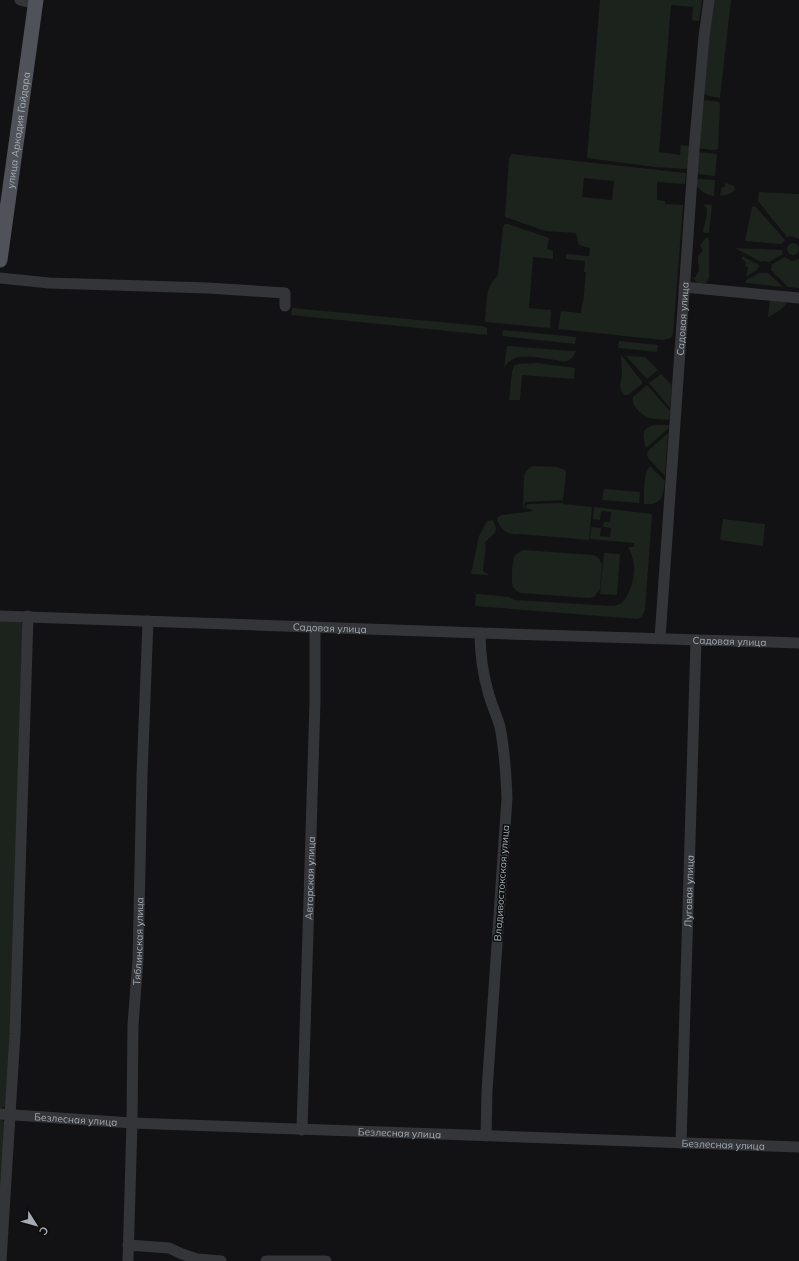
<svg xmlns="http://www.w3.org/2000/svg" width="799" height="1261" font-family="Mulish,sans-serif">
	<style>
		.green { fill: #1c231c; fill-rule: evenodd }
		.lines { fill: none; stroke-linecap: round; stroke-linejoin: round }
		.minor { stroke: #333539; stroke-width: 11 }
		.major { stroke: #4f5258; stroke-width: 15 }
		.labels { text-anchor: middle; stroke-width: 3; stroke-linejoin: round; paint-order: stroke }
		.street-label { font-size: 10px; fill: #a3abb4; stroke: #0d0d0e }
	</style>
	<rect width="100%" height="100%" fill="#121214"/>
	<!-- green -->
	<path class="green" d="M600,0H702L699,21L692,20L693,7L671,5L659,152L680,155L681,145L689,146L688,169L655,167L587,158Z
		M714,0H731L720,98L709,96L704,94L707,45Z
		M706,100L719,102L720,104L718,149L712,150L698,148L704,101Z
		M698,152L717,154L715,176L697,174Z
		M512,154L686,173L685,184L657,182V200L665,201V204L683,205L673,334L671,338L663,340L558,329L561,311L581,313L582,303H583L586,272H584L585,261L566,259V254L589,256L590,248L579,245L576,233L545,231L505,217L509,158ZM584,178L614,181L612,200L582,197Z
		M696,179L715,180L714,196C707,195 700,191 695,185Z
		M725,183L734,186L735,190C731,194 726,196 720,195L722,187H725Z
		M759,192L799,194V239L792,236L787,237L758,201Z
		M705,204L712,205L709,233H705L703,231L707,214V208L704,206Z
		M755,206L785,240L782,244L745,241L752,207Z
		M505,224H508L549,238L547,249L553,251V259L533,257L529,308L551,310L550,328L485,322C486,311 486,298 489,288C491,282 496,279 498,274L503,227Z
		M708,237L709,240V278L706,283H698L691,277L695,278L699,270L698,261V256L703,250L700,245L705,239Z
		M787 249a6 6 0 1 1 12 0a6 6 0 1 1-12 0Z
		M735,248L782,250L783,254L769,262L764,261L761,262Z
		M742,256L759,265L758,269L746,277L748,267L745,266L746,262L742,259Z
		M785,257L792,261L799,259V288L788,287L771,270L772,267L771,265Z
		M759,273H768L783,287L746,283V280Z
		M770,299L787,301C785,309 775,313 768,317Z
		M292,308L482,326L487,328V335L291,315Z
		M503,330L576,337L575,344L502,336Z
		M619,341L658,345L657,352L618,348Z
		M507,346L571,351H576C570,366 562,361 550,359C545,358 540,358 534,357C520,356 513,355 504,368Z
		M621,355L643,383L628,395H624L622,392L620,386L622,375Z
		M626,356L645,357L658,370L647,379Z
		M537,363L575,368L574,379L522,375L520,400H509L512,372L514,366L519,364Z
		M661,374L672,385L670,408L649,383Z
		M647,385L670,411L669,420C656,419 646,420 637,409C634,405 632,402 633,397Z
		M655,425H669V428L646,448C643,436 640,428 655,425Z
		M668,433L665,476L648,458L647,454L649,450Z
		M532,466L557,467L565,470L566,474L563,500L525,502L524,509L523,508L524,476L526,471Z
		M650,466L665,481C663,496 662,506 644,504C644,495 643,473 650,466Z
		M604,489L640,492L639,503L602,500Z
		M563,503V504L592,507L589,540L520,534C509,536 499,530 497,518L501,515L534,511L526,508L527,504Z
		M594,507L652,514L645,610L642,616L638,619L475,606L476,594H478L509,597L514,600L613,606C629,605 635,578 634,565C633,558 631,553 628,547H634V543L590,539L591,527L601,528L600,536L610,537L611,528L603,527L604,522H610L611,512L601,511L600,520L593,519Z
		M723,519L765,524L763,546L720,540Z
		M493,520L496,528L495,533L486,541L485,543L486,550L485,552L483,571L489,575L471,574L479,536L487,521Z
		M524,550L592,555L596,556L600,560L602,565L600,589L594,597L589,598L521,593C518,592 515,590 513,587C511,583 512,562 514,558C516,554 519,552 524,550Z
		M604,553L620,554L617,595L600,594Z
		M0,620H19L24,627L8,1098L4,1107L0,1109Z
		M0,1119L6,1123L0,1214Z"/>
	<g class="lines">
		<!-- minor -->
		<g class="minor">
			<path d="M20,0L36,4"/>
			<path d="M0,278L49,283L208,288L285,293V306"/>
			<path d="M684,287L799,298"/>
			<path id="s1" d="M0,616L480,633L799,643"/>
			<path d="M480,633C480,654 483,675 489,695C492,706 497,716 500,727C505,751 506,774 507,798L487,1091L486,1136"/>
			<path id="s2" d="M660,638L694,150L704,37L709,0"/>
			<path id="s3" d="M0,1114L132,1123L799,1147"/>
			<path id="s4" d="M302,1130L315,701V627"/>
			<path id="s5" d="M681,1143L696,640"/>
			<path d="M128,1245L169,1248L182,1254L197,1259L221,1261"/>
			<path d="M1,1261L15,1034L28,616"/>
			<path id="s6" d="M128,1261L132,1123L133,1025L138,959L142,776L148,621"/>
			<path d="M266,1261H326"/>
		</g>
		<!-- major -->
		<path class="major" id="s7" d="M0,260L36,0"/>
	</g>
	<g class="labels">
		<!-- street labels -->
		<g class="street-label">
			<text dy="4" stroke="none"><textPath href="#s7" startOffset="131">улица Аркадия Гайдара</textPath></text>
			<text dy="4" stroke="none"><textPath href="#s2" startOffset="320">Садовая улица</textPath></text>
			<text dy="4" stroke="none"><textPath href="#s1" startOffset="330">Садовая улица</textPath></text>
			<text dy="4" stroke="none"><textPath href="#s1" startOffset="730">Садовая улица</textPath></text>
			<text dy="4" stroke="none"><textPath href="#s4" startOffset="252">Авторская улица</textPath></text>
			<text transform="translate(501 883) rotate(-86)" y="4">Владивостокская улица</text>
			<text dy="4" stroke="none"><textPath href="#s5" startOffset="252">Луговая улица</textPath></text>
			<text dy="4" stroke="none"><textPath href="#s6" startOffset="320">Тяблинская улица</textPath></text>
			<text dy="4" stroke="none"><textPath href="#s3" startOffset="76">Безлесная улица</textPath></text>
			<text dy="4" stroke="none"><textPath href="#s3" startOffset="400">Безлесная улица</textPath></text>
			<text dy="4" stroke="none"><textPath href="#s3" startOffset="724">Безлесная улица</textPath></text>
		</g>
	</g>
	<!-- north arrow -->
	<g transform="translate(36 1225) rotate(127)" stroke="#0d0d0e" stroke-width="3" paint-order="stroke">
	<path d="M0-3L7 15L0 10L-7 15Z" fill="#a3abb4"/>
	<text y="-6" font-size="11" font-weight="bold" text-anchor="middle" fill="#a3abb4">С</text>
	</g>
</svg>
